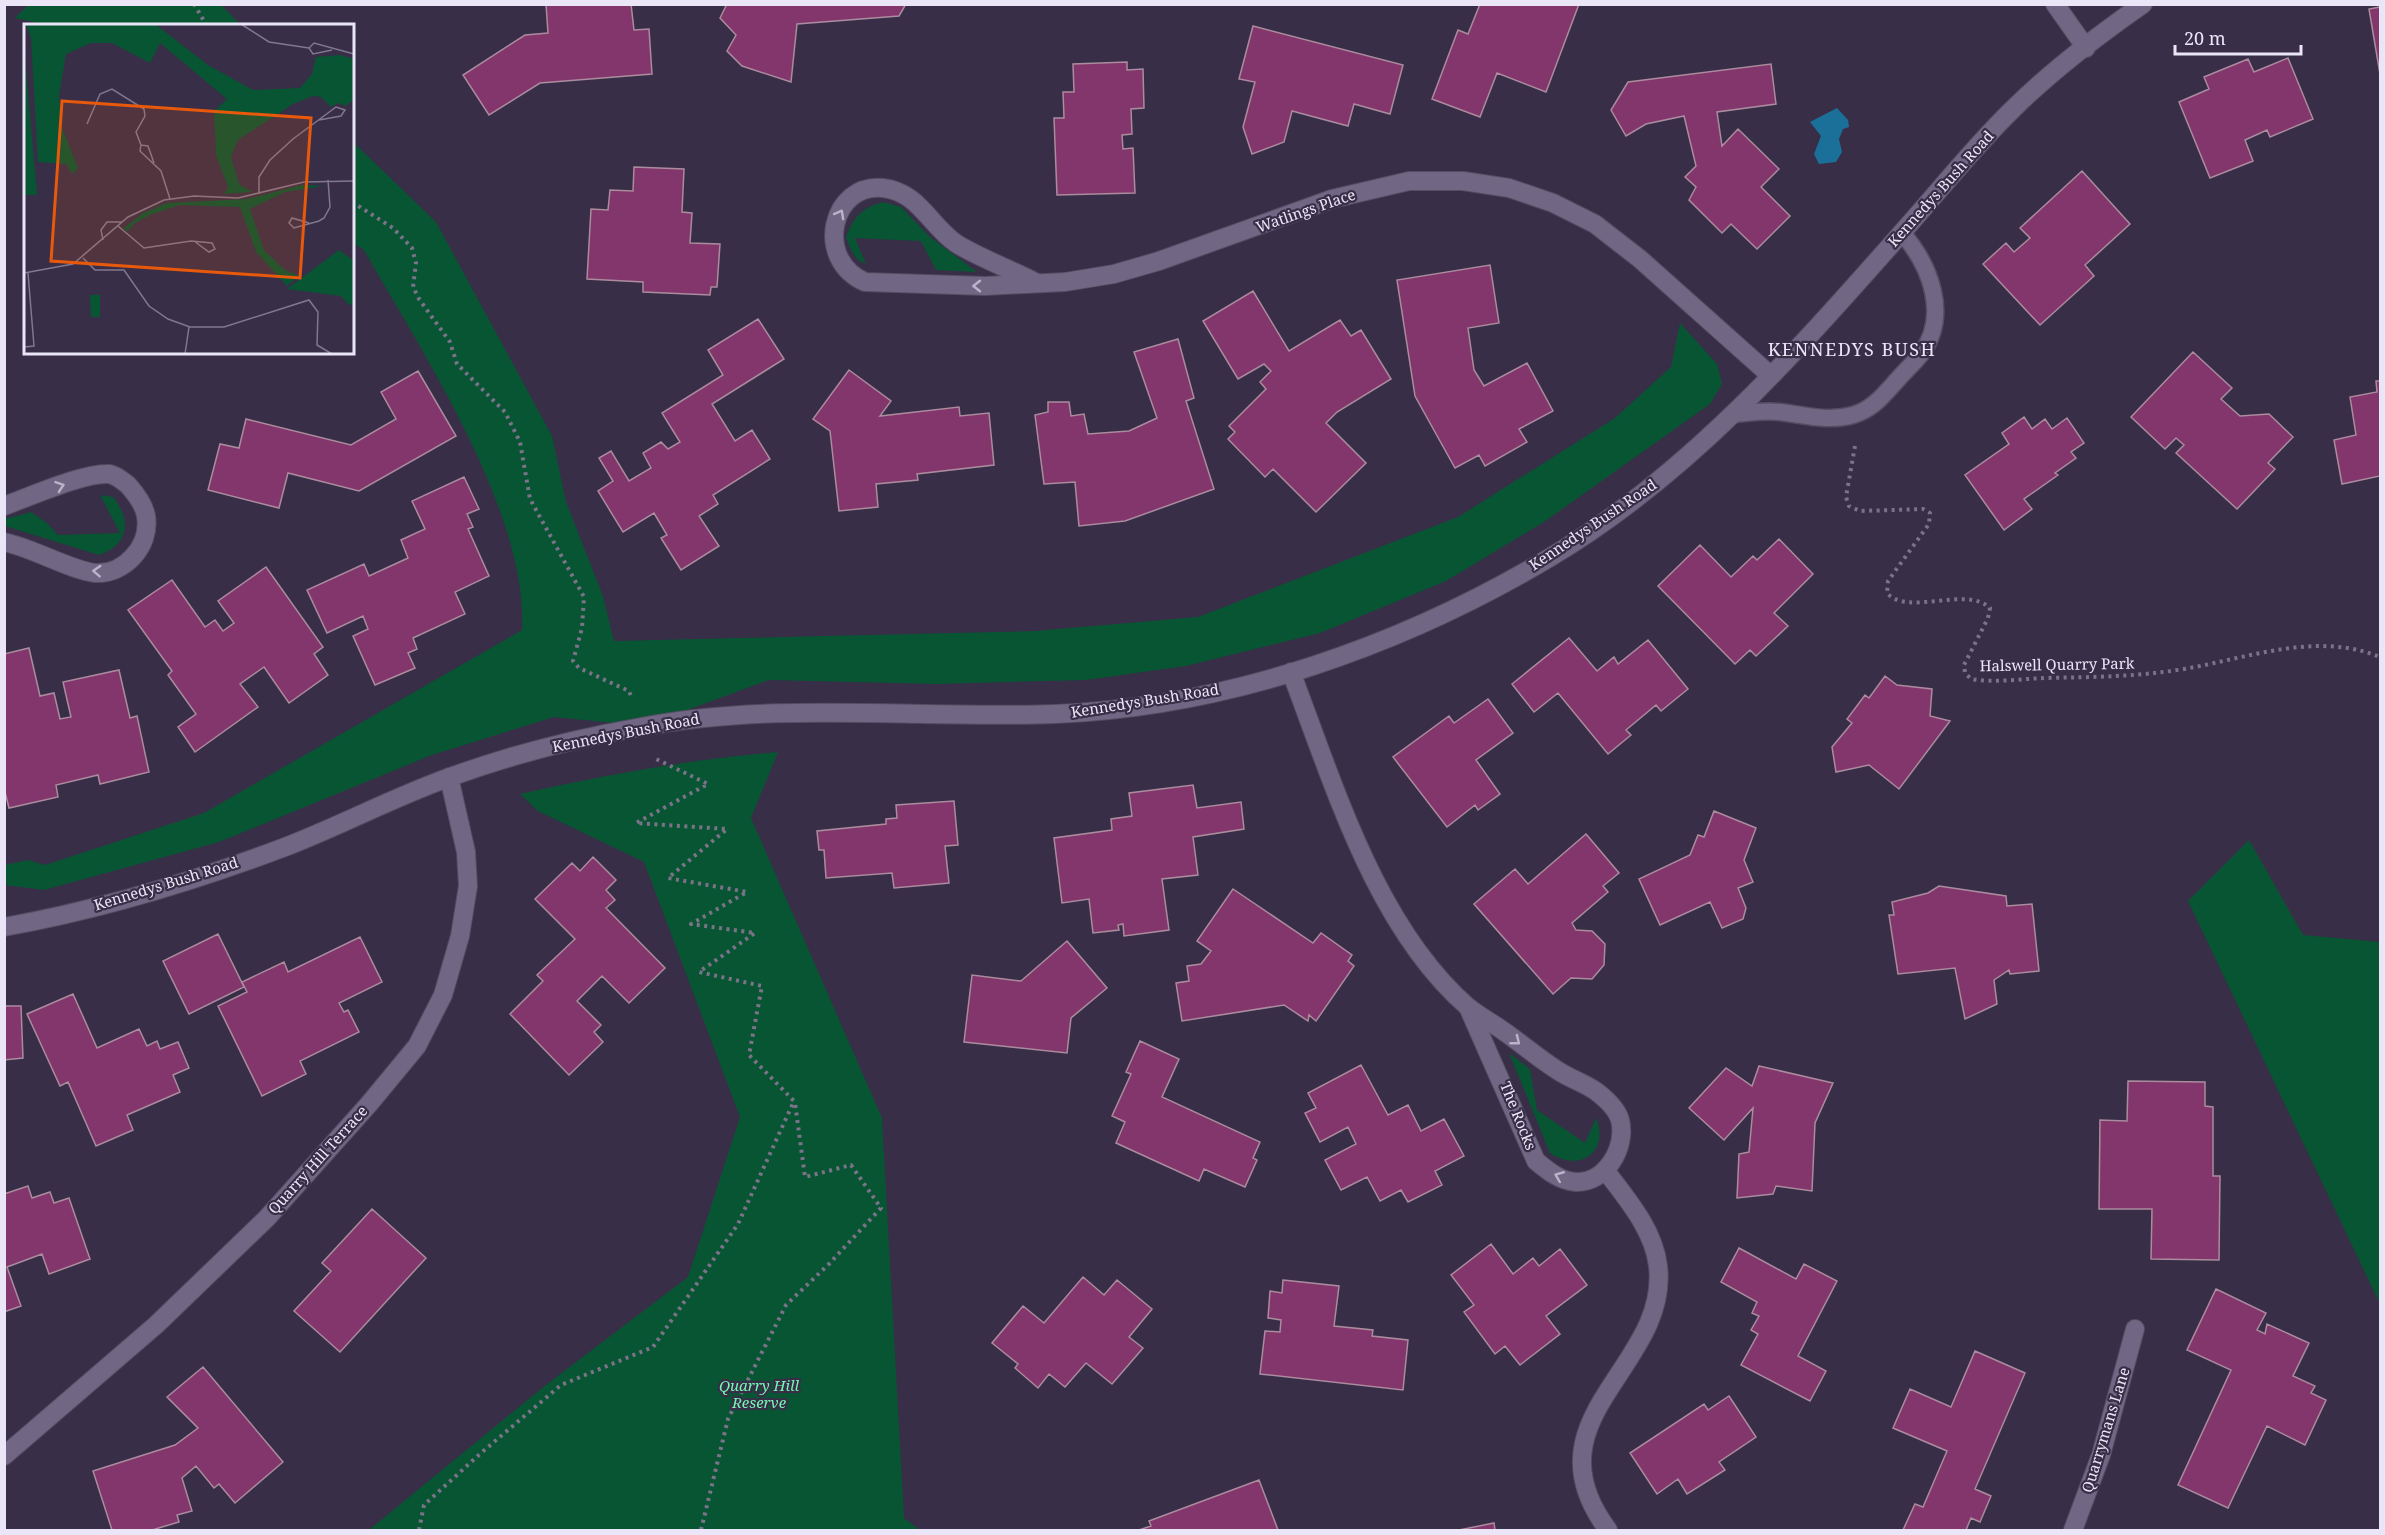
<svg xmlns="http://www.w3.org/2000/svg" width="2385" height="1535" font-family="'Noto Serif',serif">
	<style>
		.green { fill: #085533 }
		.water { fill: #1b7099 }
		.building { fill: #83366b; stroke: #ab8b9e; stroke-width: 1.5 }
		.lines { fill: none; stroke-linecap: round; stroke-linejoin: round }
		.lane-casing { stroke: #544c62; stroke-width: 19 }
		.street-casing { stroke: #544c62; stroke-width: 20 }
		.path { stroke: #7b7389; stroke-width: 4; stroke-dasharray: 3 4.5; stroke-linecap: butt }
		.lane { stroke: #716784; stroke-width: 16 }
		.street { stroke: #716784; stroke-width: 18 }
		.oneway { stroke: #bab3c9 }
		.labels { text-anchor: middle; stroke-width: 4.5; stroke-linejoin: round; paint-order: stroke }
		.street-label { font-size: 15px; fill: #ebe6f7; stroke: #382e48 }
		.park-label { font-size: 15px; font-style: italic; fill: #74f8b1; stroke: #382e48 }
		.quarter-label { font-size: 18px; letter-spacing: 1.5px; fill: #ebe6f7; stroke: #382e48 }
		.inset-road { fill: none; stroke: #80788e; stroke-width: 1.5 }
		.view { fill: #e8590c; fill-opacity: 0.15; stroke: #e8590c; stroke-width: 3 }
		.inset-edge { fill: none; stroke: #ebe6f7; stroke-width: 3 }
	</style>
	<rect width="100%" height="100%" fill="#382e48"/>
	<!-- green -->
	<path class="green" d="M221,5L241,25L54,26L15,18L28,5Z
		M353,142L436,222L552,436L566,502L603,596L614,641L1035,631L1198,617L1458,517L1615,418L1671,367L1680,323L1717,364L1722,384L1710,404L1544,522L1446,581L1320,633L1186,666L1086,680L936,684L769,680L644,726L554,717L432,755L219,842L44,890L5,885V865L28,860L45,865L204,813L522,630C528,512 422,352 364,250L353,243Z
		M883,202L901,207L930,237L977,272L936,270L921,241L855,238L866,264C854,260 850,248 846,237C854,216 862,208 883,202Z
		M100,495L113,497C132,520 129,545 99,555L5,526V519L31,512L47,523L58,535L120,533Z
		M778,752L751,818L882,1118L904,1518L920,1530H369L542,1388L688,1277L740,1117L644,862L538,811L520,794C606,775 691,759 778,752Z
		M2249,840L2303,935L2380,942V1304L2188,901Z
		M1509,1053L1530,1069L1537,1110L1585,1143L1596,1118C1610,1152 1579,1173 1550,1153Z"/>
	<!-- water -->
	<path class="water" d="M1837,108L1848,120L1849,127L1843,129L1839,139L1842,152L1836,162L1819,164L1814,154L1821,136L1810,122Z"/>
	<!-- building -->
	<path class="building" d="M546,4H631L634,30L649,29L652,74L540,83L489,115L463,75L525,35L548,33Z
		M727,4H906L899,16L797,24L791,82L742,66L727,51L736,35L720,18Z
		M1480,4H1579L1546,92L1497,73L1480,117L1432,99L1458,30L1468,34Z
		M2380,7V74L2369,9Z
		M1253,26L1403,65L1390,114L1354,104L1348,126L1292,111L1284,142L1252,154L1243,127L1255,82L1239,79Z
		M2288,58L2313,119L2270,137L2267,130L2245,140L2253,161L2210,178L2179,102L2209,89L2204,77L2248,59L2254,72Z
		M1127,62V70L1143,69L1144,108L1131,109L1132,134L1122,135L1123,149L1133,148L1135,193L1057,195L1054,118H1064L1063,92H1074L1073,64Z
		M1771,64L1776,104L1717,112L1722,146L1738,129L1779,169L1761,187L1790,216L1757,249L1731,224L1722,233L1689,200L1696,187L1685,177L1696,166L1684,116L1646,124L1626,136L1611,110L1628,82Z
		M634,167L684,169L682,212L692,213L690,243L720,244L717,287H711L710,295L643,292V282L587,279L591,209L608,210L610,190L633,191Z
		M2082,171L2130,224L2085,265L2094,276L2040,325L1983,264L2006,243L2014,252L2030,238L2020,228Z
		M1490,265L1499,323L1468,328L1474,370L1484,386L1527,363L1553,411L1519,429L1527,442L1485,466L1479,455L1455,468L1415,396L1397,280Z
		M1253,291L1289,351L1340,320L1351,336L1361,330L1391,379L1337,412L1326,423L1366,463L1316,512L1273,469L1265,477L1228,439L1235,432L1229,426L1266,389L1260,382L1271,371L1264,364L1238,379L1203,321Z
		M758,319L784,359L712,404L735,441L752,430L770,459L713,495L718,504L699,516L719,546L681,570L661,538L667,535L654,513L623,532L598,491L613,481L599,458L611,451L629,481L651,468L643,453L661,442L668,449L680,442L662,413L723,375L708,350Z
		M1178,339L1194,398L1186,401L1214,489L1125,521L1079,526L1075,482L1044,484L1035,415L1048,412V402H1069L1071,416L1084,414L1088,434L1129,431L1157,418L1134,352Z
		M2193,352L2232,388L2221,399L2240,416L2269,414L2293,437L2268,463L2275,469L2237,509L2176,453L2184,445L2176,438L2165,449L2131,417Z
		M849,370L891,401L880,416L959,407L960,416L989,413L994,465L917,474L918,480L876,484L878,507L839,511L830,431L813,419Z
		M418,371L456,436L359,491L288,473L279,508L208,490L220,444L239,448L246,419L351,445L396,419L381,392Z
		M2376,381H2380V476L2342,484L2334,440L2356,435L2350,397L2377,392Z
		M2024,417L2032,429L2045,419L2052,429L2067,418L2084,443L2071,452L2076,458L2055,473L2058,475L2024,499L2032,509L2004,530L1965,475L2009,444L2002,433Z
		M464,477L479,509L467,514L473,527L468,529L489,576L455,592L465,614L413,638L417,649L408,653L415,668L375,685L353,636L368,629L363,616L327,633L307,590L364,564L369,576L408,558L401,540L425,529L412,501Z
		M1779,539L1813,574L1774,613L1788,626L1756,656L1750,650L1735,664L1658,586L1700,545L1731,577L1753,556L1757,560Z
		M266,567L323,647L314,654L328,675L289,703L264,667L240,684L258,707L195,752L178,727L196,714L168,675L172,671L128,610L172,580L205,627L215,620L223,631L234,623L218,601Z
		M1569,638L1597,671L1614,657L1618,664L1648,640L1688,689L1661,711L1656,705L1626,730L1631,735L1608,754L1558,693L1534,712L1512,684Z
		M29,648L40,696L54,693L60,719L71,717L63,682L119,670L130,718L137,716L149,772L100,784L98,775L56,785L58,797L9,808L4,788V654Z
		M1885,676L1897,685L1932,689L1930,716L1950,721L1899,789L1869,765L1836,772L1832,747L1852,723L1847,719L1865,695L1869,698Z
		M1488,699L1513,733L1476,760L1500,794L1478,810L1475,805L1447,827L1393,757L1449,716L1454,723Z
		M1193,785L1197,808L1241,802L1244,829L1193,837L1198,875L1162,879L1169,930L1124,936L1123,924L1118,925L1119,930L1093,933L1089,899L1062,903L1054,838L1112,830L1111,819L1132,816L1129,793Z
		M954,801L958,845L945,846L949,883L894,888L892,873L826,878L824,850H819L817,831L886,824V819L897,818L896,805Z
		M1714,811L1756,828L1744,860L1753,882L1738,888L1746,908L1743,919L1722,928L1710,902L1660,925L1639,879L1690,855L1698,835L1704,837Z
		M1586,834L1619,873L1603,886L1608,892L1572,923L1576,930L1592,931L1605,944L1604,965L1592,979L1571,978L1553,994L1474,904L1515,869L1528,884Z
		M593,857L616,880L606,890L615,900L606,908L665,968L629,1003L602,976L577,1001L601,1025L594,1032L603,1042L569,1075L510,1014L543,981L537,975L575,939L535,899L572,863L580,871Z
		M1939,886L2006,896L2007,906L2032,904L2039,971L2010,974L2009,970L1994,980L1997,1004L1965,1019L1955,968L1898,974L1889,915H1894L1892,902L1928,893Z
		M1233,889L1313,943L1321,933L1352,955L1348,961L1354,966L1316,1021L1309,1015L1308,1021L1284,1005L1182,1021L1176,983L1189,981L1187,966L1201,964L1211,951L1197,941Z
		M218,934L244,987L189,1014L163,961Z
		M360,937L382,982L339,1003L344,1012L348,1010L359,1032L300,1061L306,1074L262,1096L218,1006L247,992L242,982L284,962L288,972Z
		M1067,941L1107,988L1071,1018L1067,1053L964,1042L972,975L1021,981Z
		M73,994L97,1048L139,1029L147,1046L157,1041L160,1049L178,1042L189,1068L173,1075L180,1092L127,1115L133,1130L96,1146L68,1082L60,1086L27,1014Z
		M4,1006H21L23,1058L4,1060Z
		M1140,1041L1179,1059L1162,1097L1260,1142L1253,1158L1257,1160L1245,1187L1204,1169L1199,1181L1116,1143L1125,1122L1112,1116L1131,1074L1126,1072Z
		M1361,1065L1388,1115L1408,1105L1421,1131L1444,1119L1464,1156L1435,1171L1442,1185L1408,1202L1401,1190L1380,1201L1367,1177L1341,1190L1325,1160L1356,1144L1348,1127L1320,1142L1305,1113L1316,1108L1308,1093Z
		M1759,1066L1833,1083L1815,1123L1812,1191L1776,1186L1773,1194L1737,1198L1739,1154L1749,1152L1753,1108L1724,1140L1689,1108L1726,1068L1752,1086Z
		M2128,1081L2205,1082V1106L2213,1107V1176H2220L2219,1260L2151,1259L2152,1209H2099L2100,1120L2127,1121Z
		M28,1186L32,1198L50,1192L54,1203L69,1198L90,1259L49,1274L42,1254L7,1267L21,1306L4,1312V1194Z
		M372,1209L426,1258L340,1352L294,1311L331,1271L322,1263Z
		M1491,1244L1513,1274L1533,1258L1539,1266L1560,1249L1587,1285L1546,1316L1560,1334L1520,1365L1505,1346L1495,1354L1464,1312L1474,1305L1451,1275Z
		M1739,1248L1796,1279L1804,1264L1837,1281L1798,1356L1826,1371L1810,1401L1741,1365L1758,1334L1751,1330L1759,1316L1752,1313L1757,1302L1721,1282Z
		M1083,1277L1104,1295L1117,1280L1152,1309L1129,1337L1143,1348L1112,1384L1086,1363L1065,1387L1049,1374L1038,1388L1015,1368L1018,1364L992,1343L1023,1306L1044,1323Z
		M1283,1280L1339,1286L1334,1326L1373,1330L1372,1336L1408,1340L1403,1390L1260,1374L1265,1331L1280,1332L1281,1320L1268,1318L1270,1291L1282,1293Z
		M2216,1289L2266,1313L2257,1330L2265,1334L2267,1324L2309,1343L2293,1376L2315,1386L2311,1393L2326,1400L2305,1445L2267,1426L2228,1508L2178,1485L2231,1370L2187,1350Z
		M1975,1351L2025,1373L1975,1489L1991,1496L1980,1522L1971,1518L1966,1530H1903L1915,1504L1923,1507L1947,1451L1893,1428L1910,1389L1951,1407Z
		M203,1367L283,1462L235,1503L219,1484L214,1488L196,1466L182,1478L192,1511L177,1515L179,1522L152,1530H112L93,1471L175,1445L198,1428L167,1397Z
		M1729,1396L1756,1437L1719,1462L1725,1470L1687,1494L1678,1479L1657,1494L1630,1453L1704,1404L1708,1410Z
		M1259,1480L1278,1530H1139L1151,1526L1149,1521Z
		M1494,1523L1495,1530H1459Z"/>
	<g class="lines">
		<defs>
			<path id="lane" d="M1734,414C1749,413 1765,410 1780,412C1805,415 1828,422 1853,415C1874,409 1885,393 1899,378C1906,370 1914,363 1921,354C1950,315 1930,265 1902,233"/>
			<path id="street" d="M2055,4L2086,48
				M1035,282C1010,269 982,259 957,244C930,226 919,192 883,188C832,182 813,259 865,282L985,286L1065,282L1114,274L1159,261L1332,199L1409,181H1463L1509,188L1553,203L1595,224L1640,259L1770,375
				M4,506C29,497 85,472 109,474C116,475 123,481 128,485C136,494 144,504 146,516C151,546 124,575 95,573C70,570 33,548 4,542
				M1291,672C1334,784 1375,926 1468,1007C1479,1016 1491,1022 1502,1030C1521,1043 1538,1058 1557,1070C1570,1079 1585,1083 1597,1092C1606,1099 1617,1109 1620,1120C1627,1147 1606,1183 1576,1182C1560,1181 1548,1171 1536,1161L1468,1007
				M4,927C99,910 195,881 285,847C342,825 396,796 453,776C514,754 578,738 641,727C778,701 917,719 1055,714C1228,707 1401,646 1549,558C1689,475 1798,350 1905,229C1940,190 1973,148 2011,111C2050,72 2097,36 2143,4
				M1605,1170C1627,1199 1654,1230 1658,1266C1670,1367 1524,1418 1608,1530
				M4,1456L156,1325L267,1218L369,1104L417,1046L443,995L460,936L468,886L466,852L449,777
				M2073,1530L2101,1455L2135,1329"/>
		</defs>
		<!-- lane casing -->
		<use href="#lane" class="lane-casing"/>
		<!-- street casing -->
		<use href="#street" class="street-casing"/>
		<!-- path -->
		<path class="path" d="M194,4L207,26
			M352,202L393,228L412,248L416,263L413,287L419,299L450,342L457,364L505,412L520,442L530,499L584,597L582,628L573,661L579,668L629,691L632,699
			M1855,446L1846,497L1849,506L1860,511L1923,509L1930,513L1929,524L1888,581L1887,593C1908,617 1966,585 1990,608L1988,618L1964,665L1965,673L1971,679C1994,683 2020,679 2044,678C2093,677 2135,677 2184,669C2249,658 2316,631 2380,657
			M419,1530L424,1505L481,1453L561,1385L653,1347L738,1224L794,1101L749,1055L762,986L699,972L755,933L691,924L747,892L668,878L727,829L636,823L708,784L654,758
			M701,1530L728,1419L786,1305L829,1264L881,1208L851,1165L805,1177L795,1103"/>
		<!-- lane -->
		<use href="#lane" class="lane"/>
		<!-- street -->
		<use href="#street" class="street"/>
	</g>
	<!-- one-way arrows -->
	<defs><path id="oneway-chevron" d="M-2-3.5L2.5 0L-2 3.5" fill="none" stroke-width="1.6" stroke-linecap="round" stroke-linejoin="round" transform="scale(1.5)"/></defs>
	<g class="oneway">
		<use href="#oneway-chevron" transform="translate(840 214) rotate(-61)"/>
		<use href="#oneway-chevron" transform="translate(977 286) rotate(-180)"/>
		<use href="#oneway-chevron" transform="translate(60 486) rotate(-19)"/>
		<use href="#oneway-chevron" transform="translate(97 571) rotate(-177)"/>
		<use href="#oneway-chevron" transform="translate(1516 1041) rotate(38)"/>
		<use href="#oneway-chevron" transform="translate(1559 1176) rotate(-158)"/>
	</g>
	<g class="labels">
		<!-- street labels -->
		<g class="street-label">
			<text transform="translate(1941 189) rotate(-48)" y="5">Kennedys Bush Road</text>
			<text transform="translate(1306 211) rotate(-19)" y="5">Watlings Place</text>
			<text transform="translate(1593 525) rotate(-34)" y="5">Kennedys Bush Road</text>
			<text transform="translate(2057 665) rotate(-1)" y="5">Halswell Quarry Park</text>
			<text transform="translate(1145 701) rotate(-9)" y="5">Kennedys Bush Road</text>
			<text transform="translate(626 733) rotate(-11)" y="5">Kennedys Bush Road</text>
			<text transform="translate(166 884) rotate(-17)" y="5">Kennedys Bush Road</text>
			<text transform="translate(1518 1116) rotate(68)" y="5">The Rocks</text>
			<text transform="translate(318 1160) rotate(-48)" y="5">Quarry Hill Terrace</text>
			<text transform="translate(2106 1430) rotate(-73)" y="5">Quarrymans Lane</text>
		</g>
		<!-- park labels -->
		<g class="park-label">
			<text x="759" y="1391">Quarry Hill<tspan x="759" dy="17">Reserve</tspan></text>
		</g>
		<!-- quarter labels -->
		<g class="quarter-label">
			<text x="1852" y="356">KENNEDYS BUSH</text>
		</g>
	</g>
	<!-- overview -->
	<g transform="translate(24 24)">
		<rect width="330" height="330" fill="#382e48"/>
		<path d="M2,0H131L184,41L229,66L276,64L288,50L292,33L316,31L330,35V75L322,82L314,79L307,83L297,73L289,72L269,80L214,116L207,133L215,160L228,168L200,170L204,163L192,131L190,87L203,75L136,19L126,39L88,19H67L42,30L35,72L37,101L54,144L48,150L42,140L14,138L7,14ZM0,23L13,171H0ZM278,161L300,162L261,168L226,185L240,226L261,246L275,252L263,262L232,228L216,183L156,181L128,190L111,199L103,208L100,204L119,189L143,179L223,175ZM315,226L330,237V280L325,281L317,272L263,265ZM66,271H76V293H67Z" fill="#085533"/>
		<path class="inset-road" d="M217,0L245,18L285,24M308,26L289,30L285,24L290,19L330,30M63,100L76,70L88,65L120,85L121,92L112,108L117,121M130,139L124,122L117,121L116,127L137,147L146,175M235,170V153L246,136L269,115L312,83L321,86L317,92L295,96M285,199L268,194L265,199L270,204L295,197L300,194L306,183L304,156M94,202L120,224L167,217L188,219L191,225L185,228L170,217M79,216L77,206L83,198H98M59,234L71,246H100L125,282L144,295L166,303H200L285,276L294,288L293,321L308,330M0,249L49,240L104,193L140,176L170,172L214,174L280,158L330,157M0,323L10,322L4,249M161,330L165,303"/>
		<path class="view" d="M38,77L287,94L276,254L27,237Z"/>
		<rect width="330" height="330" class="inset-edge"/>
	</g>
	<!-- border -->
	<rect width="2385" height="1535" fill="none" stroke="#ebe6f7" stroke-width="12"/>
	<!-- scale -->
	<path d="M2175 45v9h126v-9" fill="none" stroke="#ebe6f7" stroke-width="3"/>
	<text x="2184" y="45" font-size="18" fill="#ebe6f7" stroke="#382e48" stroke-width="4.5" paint-order="stroke">20 m</text>
</svg>
